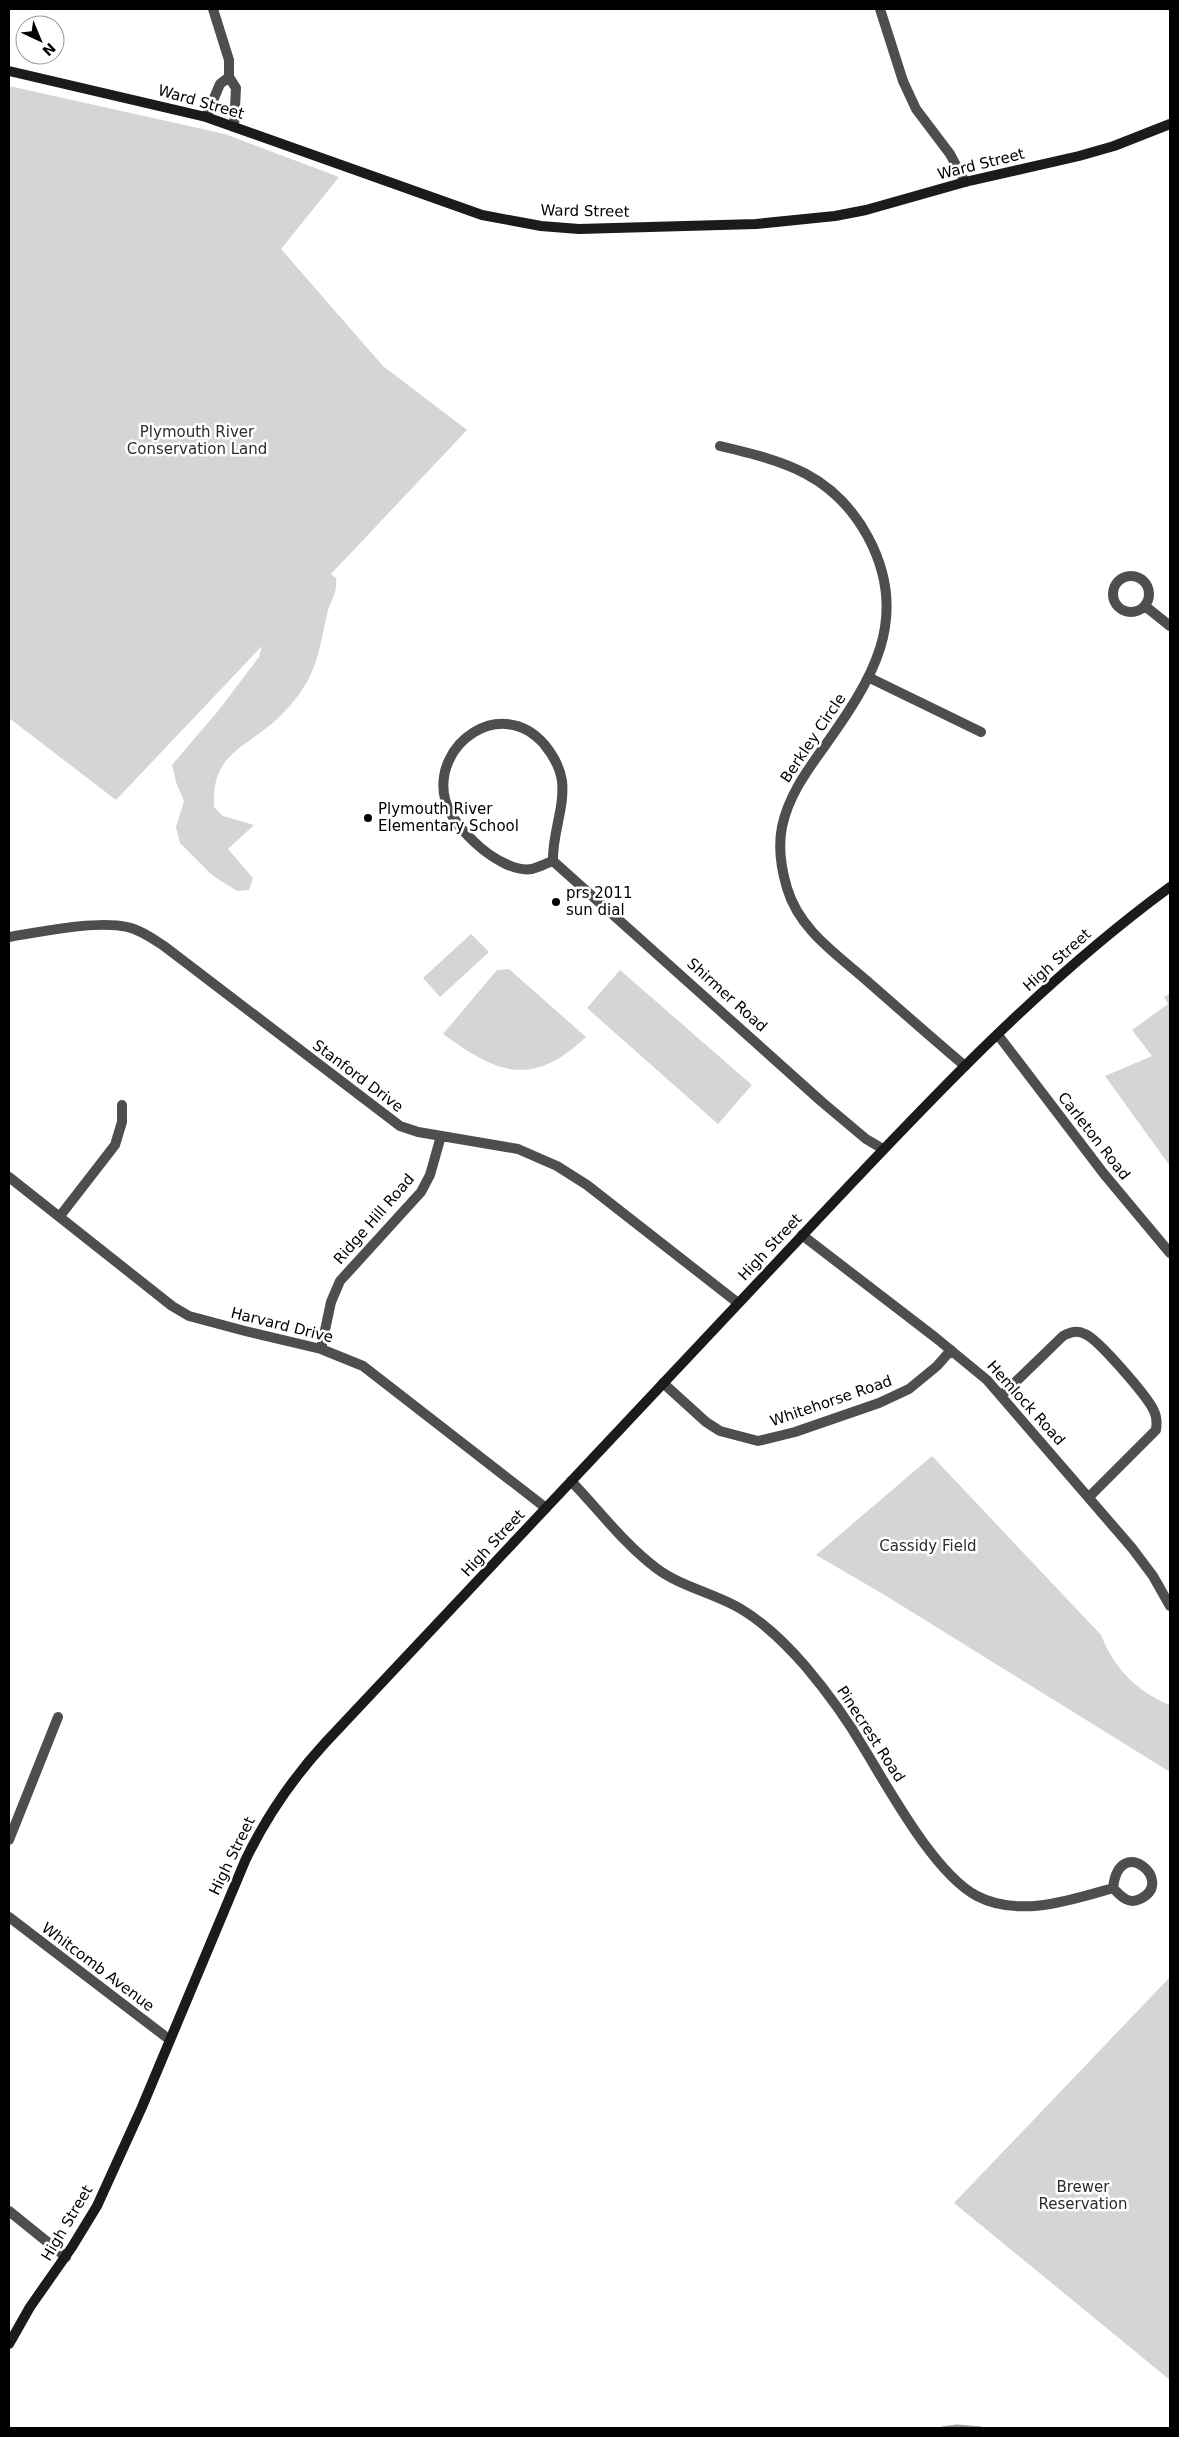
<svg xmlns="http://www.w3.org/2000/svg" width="1179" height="2437" font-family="'DejaVu Sans',sans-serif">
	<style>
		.green { fill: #d5d5d5 }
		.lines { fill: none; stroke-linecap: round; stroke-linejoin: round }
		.stream { stroke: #9c9c9c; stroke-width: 3 }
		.street { stroke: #4e4e4e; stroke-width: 10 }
		.secondary { stroke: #1b1b1b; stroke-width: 10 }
		.poi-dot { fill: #000; stroke: #fff; stroke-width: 2 }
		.labels { text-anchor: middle; stroke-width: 5; stroke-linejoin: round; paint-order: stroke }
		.street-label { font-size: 15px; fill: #000; stroke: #fff }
		.park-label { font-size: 15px; fill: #2c2c2c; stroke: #fff }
		.poi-label { font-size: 15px; fill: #000; stroke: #fff; text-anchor: start }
	</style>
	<rect width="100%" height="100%" fill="#fff"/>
	<!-- green -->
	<path class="green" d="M9,86L225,134L339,177L281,249L383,366L467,430L331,574L336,578C338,593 330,601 327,614C322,637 319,659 308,680C301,693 288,709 277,719C245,749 211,753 214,807L223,816L254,825L228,849L253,878L249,890L237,891L212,875L180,843L176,827L184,801L176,782L172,765L218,711L259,657L262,646L116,800L9,718Z
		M471,934L489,952L440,997L423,978Z
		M509,969L586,1037C531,1089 497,1073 443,1034L497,970Z
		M620,970L752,1085L718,1124L587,1008Z
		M1170,993V1166L1105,1076L1152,1056L1132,1030L1168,1004L1164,997Z
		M932,1456L1101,1635C1114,1668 1137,1692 1170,1705V1772L883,1594L816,1555Z
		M1170,1977V2380L954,2203Z"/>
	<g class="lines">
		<!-- stream -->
		<path class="stream" d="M942,2428L957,2426L981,2428"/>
		<!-- street -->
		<path class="street" d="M213,9L229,60V77L236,88L234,127
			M880,9L903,81L916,109L950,154L965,182
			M206,117L220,84L229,77
			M720,446C784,461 834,474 868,537C912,619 871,681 824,747C806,772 788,797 782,827C778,847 781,868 787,888C799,929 835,953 866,980C899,1009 932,1038 965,1066
			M1113 594a18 18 0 1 1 36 0a18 18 0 1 1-36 0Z
			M1145,606L1170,626
			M870,678L981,732
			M553,861C547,863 539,867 532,869C515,872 493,858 481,848C466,835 450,819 445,799C432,744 501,695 544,744C553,755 560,767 562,781C565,808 552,834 553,861L822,1102L866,1139L883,1149
			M9,937C40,932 97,920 127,927C141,930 153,939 164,946L400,1126L418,1132L518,1149L557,1166L587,1185L738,1303
			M998,1035L1104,1174L1170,1253
			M9,1177L172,1306L189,1316L245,1331L321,1349L363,1366L546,1508
			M60,1216L115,1145L122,1122V1105
			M802,1235L936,1338L987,1380L1132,1548L1153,1576L1170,1606
			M321,1349L331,1302L340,1281L421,1192L430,1175L441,1136
			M663,1383L706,1422L720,1431L758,1441L795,1432L879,1403L909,1389L937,1366L951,1350
			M1002,1395L1063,1336C1070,1332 1078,1330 1085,1334C1098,1339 1148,1397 1154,1411C1157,1417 1157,1423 1156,1430L1089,1497
			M571,1481C599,1510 624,1544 656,1568C681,1587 714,1593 741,1609C766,1624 787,1645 806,1667C828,1693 848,1721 865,1750C890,1791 935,1874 977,1896C1019,1918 1071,1900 1113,1888C1121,1896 1128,1905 1140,1899C1177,1882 1119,1832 1113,1888
			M9,1840L58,1717
			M9,1917L170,2040
			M9,2211L66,2257"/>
		<!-- secondary -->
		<path class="secondary" d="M9,71L206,117L482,215L541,226L579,229L756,224L835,216L866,210L965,182L1079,156L1114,146L1170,124
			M9,2344L30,2307L72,2247L97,2206L142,2107L245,1861C266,1817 292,1779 325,1743C483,1576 639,1407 798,1240C915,1116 1032,988 1170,887"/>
	</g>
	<!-- markers -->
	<g class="poi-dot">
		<circle cx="368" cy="818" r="5"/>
		<circle cx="556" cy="902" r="5"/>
	</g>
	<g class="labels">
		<!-- street labels -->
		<g class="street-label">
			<text transform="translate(201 102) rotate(16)" y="5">Ward Street</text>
			<text transform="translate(981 164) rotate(-14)" y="5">Ward Street</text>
			<text transform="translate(585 211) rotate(1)" y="5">Ward Street</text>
			<text transform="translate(813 738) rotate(-56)" y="5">Berkley Circle</text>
			<text transform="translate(1057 960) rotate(-42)" y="5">High Street</text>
			<text transform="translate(727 995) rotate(42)" y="5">Shirmer Road</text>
			<text transform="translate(358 1076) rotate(37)" y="5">Stanford Drive</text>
			<text transform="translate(1094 1136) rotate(52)" y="5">Carleton Road</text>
			<text transform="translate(374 1219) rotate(-49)" y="5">Ridge Hill Road</text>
			<text transform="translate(770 1247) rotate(-47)" y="5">High Street</text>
			<text transform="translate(282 1325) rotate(14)" y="5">Harvard Drive</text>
			<text transform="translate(831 1401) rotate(-19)" y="5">Whitehorse Road</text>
			<text transform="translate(1026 1403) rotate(48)" y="5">Hemlock Road</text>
			<text transform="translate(493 1543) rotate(-47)" y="5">High Street</text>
			<text transform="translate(871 1734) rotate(57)" y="5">Pinecrest Road</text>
			<text transform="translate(232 1856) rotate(-64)" y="5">High Street</text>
			<text transform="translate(98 1967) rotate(37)" y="5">Whitcomb Avenue</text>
			<text transform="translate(67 2223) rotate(-59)" y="5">High Street</text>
		</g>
		<!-- park labels -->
		<g class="park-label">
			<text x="197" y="437">Plymouth River<tspan x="197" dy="17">Conservation Land</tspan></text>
			<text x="928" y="1551">Cassidy Field</text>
			<text x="1083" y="2192">Brewer<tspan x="1083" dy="17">Reservation</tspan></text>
		</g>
		<!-- poi labels -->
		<g class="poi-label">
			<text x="378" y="814">Plymouth River<tspan x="378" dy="17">Elementary School</tspan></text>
			<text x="566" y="898">prs 2011<tspan x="566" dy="17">sun dial</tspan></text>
		</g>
	</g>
	<!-- border -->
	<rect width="1179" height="2437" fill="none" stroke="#000000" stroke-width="20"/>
	<!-- north arrow -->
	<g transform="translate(40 40) rotate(136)"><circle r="24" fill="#ffffff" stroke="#999999"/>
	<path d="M0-4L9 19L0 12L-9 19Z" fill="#000000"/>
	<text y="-8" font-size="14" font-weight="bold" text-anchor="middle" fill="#000000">N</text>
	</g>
</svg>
